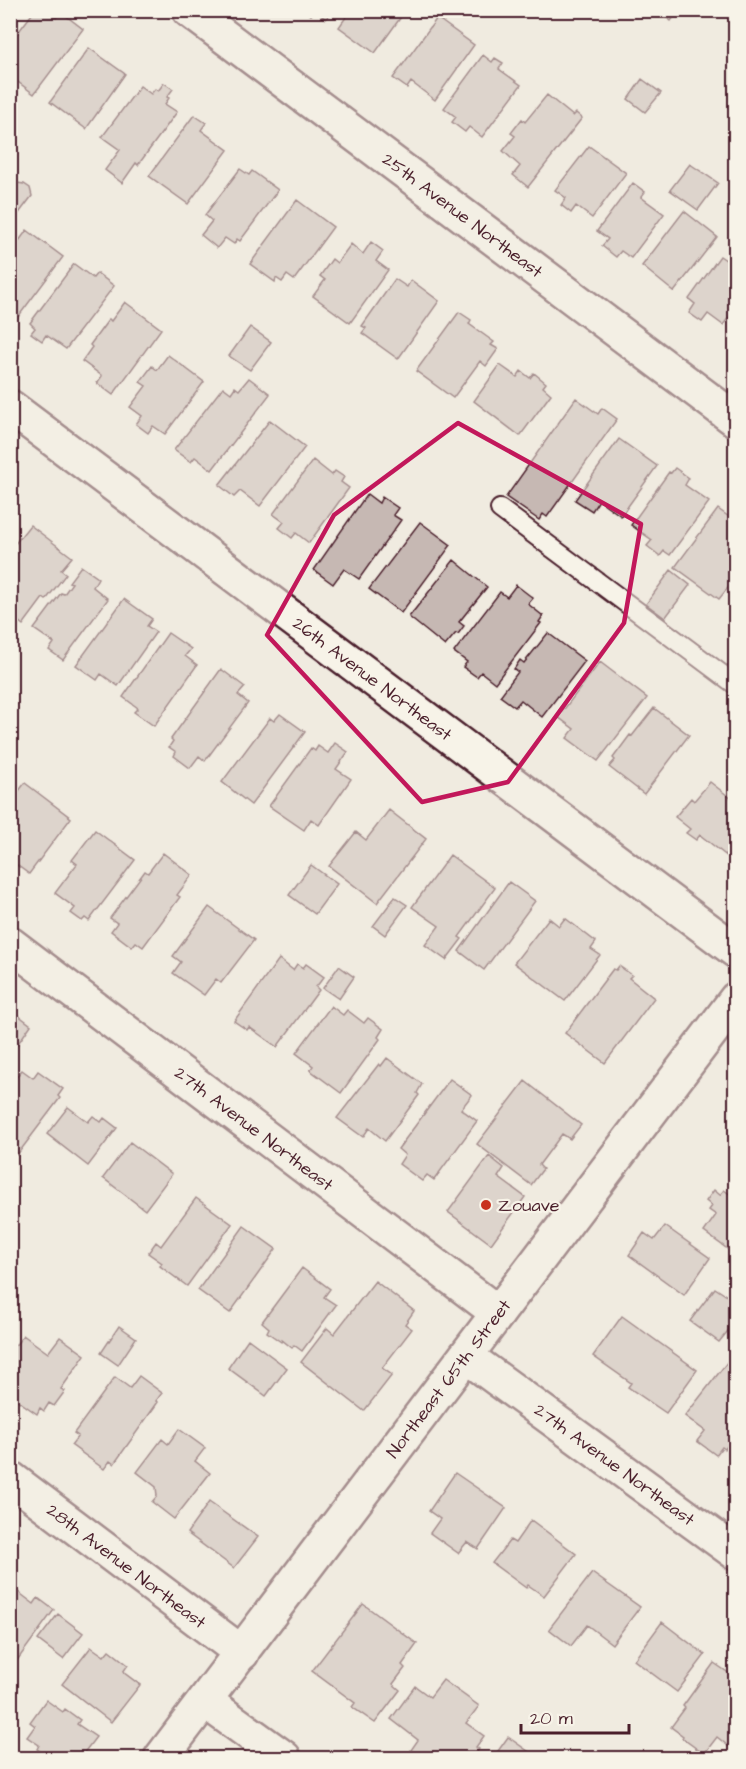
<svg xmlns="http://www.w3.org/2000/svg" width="746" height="1769" font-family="'Architects Daughter',sans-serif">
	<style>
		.building { fill: #c6b8b3; stroke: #4a1f2b; stroke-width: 1.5 }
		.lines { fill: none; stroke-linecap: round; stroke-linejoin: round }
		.service-casing { stroke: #4a1f2b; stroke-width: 22 }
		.minor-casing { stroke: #4a1f2b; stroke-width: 38 }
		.secondary-casing { stroke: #4a1f2b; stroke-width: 38 }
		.service { stroke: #f7f3e8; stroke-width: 18 }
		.minor { stroke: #f7f3e8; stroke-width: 33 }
		.secondary { stroke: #f7f3e8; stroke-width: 33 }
		.marked { fill: none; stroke: #c2185b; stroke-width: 4.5; stroke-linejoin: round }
		.poi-dot { fill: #c8321e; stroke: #f7f3e8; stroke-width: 2 }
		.labels { text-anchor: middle; stroke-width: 4.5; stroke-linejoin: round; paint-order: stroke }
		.street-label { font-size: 18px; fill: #4a1f2b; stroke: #f7f3e8 }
		.poi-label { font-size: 18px; fill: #4a1f2b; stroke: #f7f3e8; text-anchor: start }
	</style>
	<rect width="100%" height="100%" fill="#f0ebe0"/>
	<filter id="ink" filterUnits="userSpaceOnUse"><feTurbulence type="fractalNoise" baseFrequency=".0167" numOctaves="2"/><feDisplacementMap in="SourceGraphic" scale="12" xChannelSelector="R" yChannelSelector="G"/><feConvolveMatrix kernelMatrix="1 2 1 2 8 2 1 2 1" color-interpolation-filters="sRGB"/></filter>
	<g filter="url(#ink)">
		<!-- building -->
		<path class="building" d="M35,10H45L56,18L61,12L83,29L34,94L10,76V43Z
			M304,10H333L326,19L315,11L311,15Z
			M351,10H406L375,53L339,27Z
			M657,10H679L671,21Z
			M437,18L474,45L435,100L411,82L407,88L393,78Z
			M89,48L125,74L86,129L50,102Z
			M483,55L492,62L495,58L503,63L499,69L521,85L482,137L469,127L465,132L452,122L456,117L444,108Z
			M642,79L661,93L645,112L628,99Z
			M164,83L173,89L167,97L169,98L165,104L177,112L138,165L136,163L122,183L105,170L120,150L102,137L140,86L151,94L155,89L158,91Z
			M547,95L573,116L576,113L582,118L528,187L513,175L520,166L503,151L515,136L511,133L522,119L525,122Z
			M194,115L206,123L201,130L228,150L188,204L149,176Z
			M589,146L626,173L592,218L576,206L571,213L561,205L566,198L555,190Z
			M690,164L718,183L698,210L670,190Z
			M240,169L249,175L252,171L278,190L240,241L237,239L234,244L225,238L217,248L201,235L212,221L205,215Z
			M17,183L24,184L30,188L32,196L13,221L16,223L10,230V192Z
			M633,183L645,192L641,197L664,214L631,258L621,251L616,257L602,246L608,239L597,231Z
			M297,200L333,227L294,280L287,275L282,282L276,278L275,282L250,264Z
			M684,211L717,237L674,292L642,266Z
			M27,230L63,257L15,321L10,318V253Z
			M371,242L383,251L376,261L388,270L350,323L313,296L325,280L320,276L332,259L337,263L351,244L363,254Z
			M720,256L736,267V308L723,325L708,314L702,322L689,313L695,304L689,299Z
			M74,264L93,278L97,273L114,286L66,349L46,335L42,341L31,333L35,328L30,323Z
			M395,279L407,287L411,280L439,301L398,359L362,333L366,328L362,326Z
			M125,302L161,329L113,395L97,383L102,376L82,361L92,347L90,345L109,319L111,321Z
			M459,312L471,320L469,324L494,342L491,345L498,349L486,366L480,361L453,398L416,371Z
			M250,327L271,342L250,370L229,356Z
			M168,355L204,382L165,434L153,426L148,433L136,424L142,416L130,407L146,386L140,382L152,366L157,370Z
			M500,365L517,377L521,371L530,378L534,373L546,383L543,387L551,394L520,436L474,401Z
			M249,378L270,394L212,470L195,457L191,462L174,450L223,387L231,393L235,387L239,390Z
			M576,398L598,414L602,408L617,419L547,517L543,514L539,520L506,497Z
			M270,420L305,447L260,506L240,491L234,497L219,485Z
			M619,439L657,466L621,516L599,500L592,511L575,500Z
			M313,460L332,475L335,471L344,477L341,482L349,488L309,543L296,533L292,538L279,528L284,522L273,514Z
			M675,468L689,478L685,485L709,502L670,555L664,551L660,556L647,546L652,540L631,525L669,472L671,473Z
			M367,494L379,503L382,497L398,508L393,515L401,520L359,579L344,569L333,584L314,570Z
			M718,509L736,522V578L719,599L675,567Z
			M420,522L451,545L401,613L369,589Z
			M30,525L72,557L61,570L66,574L46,600L43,598L23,625L18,621L13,629L10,627V550Z
			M454,560L487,587L459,622L464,626L458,634L456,633L445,646L409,617Z
			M81,566L98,578L93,587L108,599L63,660L49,650L54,643L34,629L61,593L64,594L72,583L69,582Z
			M671,570L690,585L665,618L646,604Z
			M516,585L533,598L528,604L543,616L539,622L541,623L495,683L481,672L477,677L463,667L467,662L454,652L500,592L507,597Z
			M124,599L152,619L147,626L156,632L118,686L101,674L97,680L76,665Z
			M168,633L191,649L185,656L197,665L154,726L134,712L138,708L123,697Z
			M548,633L585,661L542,717L521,700L515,707L500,696L518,672L514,669L520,660L524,663Z
			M600,662L647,698L598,761L567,738L574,729L558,717Z
			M221,669L245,687L238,695L248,703L205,761L199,756L190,768L174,756L176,752L169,747L173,741L171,739Z
			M654,708L689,735L644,794L609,767L615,760L613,758L630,735L632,736Z
			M280,714L305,732L251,805L222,782L270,718L274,721Z
			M335,743L348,752L336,769L351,779L319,825L311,819L304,830L269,806L311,748L315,751L318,746L328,753Z
			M710,782L736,802V858L733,861L700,835L696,840L686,833L690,829L675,817L691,798L694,801Z
			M25,783L71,818L29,874L10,860V802Z
			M389,810L426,839L377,903L329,866L356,832L366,840Z
			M95,830L135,860L89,921L85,918L82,921L71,913L75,908L55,893L77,864L72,860Z
			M163,853L192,875L177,895L180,897L143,947L136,942L132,947L111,931L117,923L110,918L145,871L148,873Z
			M450,855L495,888L459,937L462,939L446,960L425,945L439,926L412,907Z
			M311,865L337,884L315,914L289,895Z
			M509,882L535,901L484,970L459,951Z
			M395,897L407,905L385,935L373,926Z
			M209,907L254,940L221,983L216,979L204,995L173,973L181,962L173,956Z
			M549,918L559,926L565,918L596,942L591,949L600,955L565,1001L514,963Z
			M279,959L293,970L297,964L303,968L306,964L324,977L316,987L319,990L277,1047L249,1027L247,1030L234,1021Z
			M339,966L354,977L339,999L323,988Z
			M619,966L632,975L629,978L654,998L605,1063L565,1033L613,969L616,970Z
			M331,1006L343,1015L347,1010L364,1023L368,1018L383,1029L378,1037L380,1039L341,1093L310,1070L313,1066L296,1053Z
			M18,1015L31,1025L10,1055V1025Z
			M387,1058L422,1084L417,1093L419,1095L385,1141L369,1128L363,1137L337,1118L379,1064L381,1066Z
			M22,1070L33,1078L38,1071L63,1089L58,1096L60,1098L17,1155L10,1150V1085Z
			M450,1079L472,1095L461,1109L477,1121L434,1180L427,1175L422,1181L399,1164L405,1155L398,1149Z
			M525,1081L581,1125L570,1139L562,1134L539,1165L543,1169L531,1185L477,1144Z
			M68,1107L88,1122L93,1116L101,1122L104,1118L117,1128L88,1166L47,1134Z
			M130,1142L172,1174L145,1210L103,1178Z
			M489,1156L504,1168L498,1177L525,1197L491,1244L448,1212Z
			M714,1190L720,1195L724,1190L731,1195L734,1191L736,1192V1255L704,1232L716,1215L709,1210L712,1206L706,1201Z
			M196,1198L232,1224L187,1286L160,1266L162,1263L148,1253L156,1242L161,1246Z
			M244,1226L276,1249L230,1313L198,1290Z
			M665,1226L710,1258L684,1295L629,1255L644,1233L654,1240Z
			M302,1268L330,1289L324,1297L336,1305L302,1351L294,1345L292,1348L282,1340L281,1342L267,1332L269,1328L262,1322Z
			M375,1281L414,1311L405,1324L412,1329L382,1368L392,1375L364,1411L301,1362L327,1328L334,1334Z
			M715,1288L736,1302V1321L719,1342L690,1321Z
			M622,1316L697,1370L666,1413L628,1387L631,1383L593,1356Z
			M119,1326L136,1338L118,1365L101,1353Z
			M23,1335L48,1353L60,1337L85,1355L61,1389L65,1391L54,1406L49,1403L44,1411L40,1408L37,1414L10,1395L14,1389L10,1386V1347L13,1343L16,1345Z
			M248,1339L287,1368L266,1396L228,1368Z
			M736,1351V1435L725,1449L722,1447L716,1455L697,1441L705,1431L685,1416Z
			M139,1376L162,1393L156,1401L158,1402L114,1464L110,1461L104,1469L71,1445L78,1436L74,1433L115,1377L130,1388Z
			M179,1429L205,1448L195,1461L210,1473L174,1519L152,1502L157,1496L156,1487L137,1472L162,1439L168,1444Z
			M455,1473L506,1508L478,1549L467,1542L458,1553L430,1533L440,1519L429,1511Z
			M209,1502L258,1537L234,1568L187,1533Z
			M531,1520L576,1554L544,1596L528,1585L526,1588L492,1563L510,1540L515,1543Z
			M592,1573L640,1607L612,1644L587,1625L571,1646L549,1629Z
			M13,1588L34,1604L38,1598L54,1610L10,1670V1592Z
			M363,1604L417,1644L402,1665L405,1668L393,1684L400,1690L375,1723L352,1707L355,1703L312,1671Z
			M58,1614L83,1633L63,1659L38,1640Z
			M662,1622L705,1655L677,1692L634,1660Z
			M91,1647L104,1656L109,1650L128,1665L123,1672L140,1685L111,1722L62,1684Z
			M714,1663L736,1678V1744L732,1749L717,1737L704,1754L682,1738L683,1736L671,1727L685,1708L683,1706Z
			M443,1680L479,1706L466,1723L484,1736L476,1747L479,1749L473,1758L469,1755L466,1758H422L411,1750L418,1740L391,1719L415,1686L430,1697Z
			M46,1700L63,1712L65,1709L80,1720L77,1724L96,1737L80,1758H50L37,1749L39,1745L27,1737L35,1726L30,1722Z
			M508,1737L532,1754L529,1758H493Z"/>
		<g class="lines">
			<defs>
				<path id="service" d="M500,509L736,685"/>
				<g id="minor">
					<path id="s1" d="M10,407L736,951"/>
					<path id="s2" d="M10,944L498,1313"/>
					<path id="s3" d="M466,1356L736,1553"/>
					<path id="s4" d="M10,1478L242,1653"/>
					<path d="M205,1701L284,1758"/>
				</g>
				<g id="secondary">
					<path id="s5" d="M189,10L736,420"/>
					<path id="s6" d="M161,1758L736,999"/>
				</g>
			</defs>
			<!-- service casing -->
			<use href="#service" class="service-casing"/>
			<!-- minor casing -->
			<use href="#minor" class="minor-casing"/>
			<!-- secondary casing -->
			<use href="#secondary" class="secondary-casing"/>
			<!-- service -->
			<use href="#service" class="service"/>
			<!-- minor -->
			<use href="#minor" class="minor"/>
			<!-- secondary -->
			<use href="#secondary" class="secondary"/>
		</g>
	</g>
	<!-- marked area -->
	<path d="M0 0H746V1769H0ZM458,423L641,524L624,623L508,782L422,802L267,635L334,515Z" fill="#f0ebe0" fill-opacity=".55" fill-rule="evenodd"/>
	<path class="marked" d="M458,423L641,524L624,623L508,782L422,802L267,635L334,515Z"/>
	<!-- markers -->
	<circle class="poi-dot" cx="486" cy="1205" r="6"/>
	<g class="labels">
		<!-- street labels -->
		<g class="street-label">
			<text dy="6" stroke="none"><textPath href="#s5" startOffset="342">25th Avenue Northeast</textPath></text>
			<text dy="6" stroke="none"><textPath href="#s1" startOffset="453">26th Avenue Northeast</textPath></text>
			<text dy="6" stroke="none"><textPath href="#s2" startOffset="306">27th Avenue Northeast</textPath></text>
			<text dy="6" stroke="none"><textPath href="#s6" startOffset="476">Northeast 65th Street</textPath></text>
			<text dy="6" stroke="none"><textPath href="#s3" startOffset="184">27th Avenue Northeast</textPath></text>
			<text dy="6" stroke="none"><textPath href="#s4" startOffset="146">28th Avenue Northeast</textPath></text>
		</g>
		<!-- poi labels -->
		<g class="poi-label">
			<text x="498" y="1211">Zouave</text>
		</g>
	</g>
	<!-- margin -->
	<rect width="746" height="1769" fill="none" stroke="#f7f3e8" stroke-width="36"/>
	<rect x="18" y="18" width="710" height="1733" fill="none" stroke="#4a1f2b" stroke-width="2" filter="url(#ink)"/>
	<!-- scale -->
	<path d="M521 1724v9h108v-9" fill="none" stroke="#4a1f2b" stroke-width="3"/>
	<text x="530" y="1724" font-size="18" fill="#4a1f2b" stroke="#f7f3e8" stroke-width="4.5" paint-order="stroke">20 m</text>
</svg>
